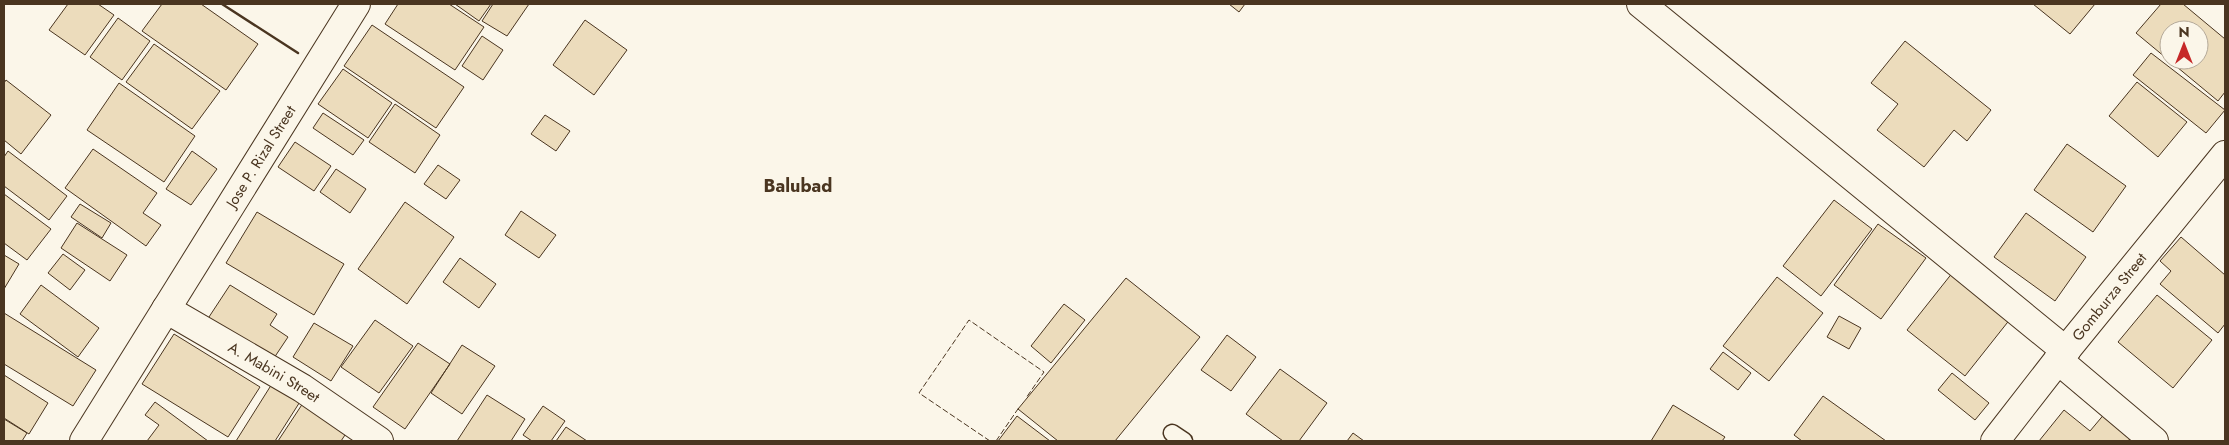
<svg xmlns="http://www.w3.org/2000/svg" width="2229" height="445" font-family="Jost,sans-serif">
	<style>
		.building { fill: #ecdcbc; stroke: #4a3520; fill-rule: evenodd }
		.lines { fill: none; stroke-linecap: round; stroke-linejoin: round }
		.service-casing { stroke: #4a3520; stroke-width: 19 }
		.minor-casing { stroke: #4a3520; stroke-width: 30 }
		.tertiary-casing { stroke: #4a3520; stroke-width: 30 }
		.service { stroke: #fbf6e9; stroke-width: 16 }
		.minor { stroke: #fbf6e9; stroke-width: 28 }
		.tertiary { stroke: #fbf6e9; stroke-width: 28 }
		.fence { stroke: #4a3520; stroke-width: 1; stroke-dasharray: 6 2.5; stroke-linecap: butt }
		.wall { stroke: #4a3520; stroke-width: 2.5 }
		.labels { text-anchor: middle; stroke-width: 4; stroke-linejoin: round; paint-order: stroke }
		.street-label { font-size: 15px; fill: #4a3520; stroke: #fbf6e9 }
		.quarter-label { font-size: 18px; font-weight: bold; fill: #4a3520; stroke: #fbf6e9 }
	</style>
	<rect width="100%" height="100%" fill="#fbf6e9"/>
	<!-- building -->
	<path class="building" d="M68,4H98L114,15L85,55L49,30Z
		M162,4H201L258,44L226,90L142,31Z
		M398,4H449L484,27L455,70L385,24Z
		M455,4H491L479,21Z
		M493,4H529L507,36L482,21Z
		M1229,4H1245L1239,12Z
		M2033,4H2095L2070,34Z
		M2161,4H2183L2225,39V92L2218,101L2136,33ZM2169,30H2199V60H2169Z
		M118,18L150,41L122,80L90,57Z
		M585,20L627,50L594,95L553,65Z
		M372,25L464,87L436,128L344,66Z
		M482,36L503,50L483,80L462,66Z
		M1905,41L1991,110L1967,141L1954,130L1924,167L1877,130L1898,104L1871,83Z
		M154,44L220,91L192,129L126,82Z
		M2151,53L2225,110L2206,133L2133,75Z
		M343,69L392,103L368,138L318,104Z
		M6,80L51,115L21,154L4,140V83Z
		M2137,82L2187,122L2158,157L2109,116Z
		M119,83L195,136L164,182L87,130Z
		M395,104L440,135L415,173L369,142Z
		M323,113L364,140L353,155L313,128Z
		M545,115L570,131L556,151L531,134Z
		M295,142L331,166L314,191L278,167Z
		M2067,144L2126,186L2093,232L2034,190Z
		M93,149L157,193L143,213L161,225L146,246L65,188Z
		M8,151L67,196L49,220L4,186V157Z
		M192,151L217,169L191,205L166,189Z
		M438,165L460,180L446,199L424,184Z
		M336,169L366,189L350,213L320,192Z
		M4,194L51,229L27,260L4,243Z
		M1834,200L1872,229L1821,296L1783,266Z
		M405,202L454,237L407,304L358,269Z
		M80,204L111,223L102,238L71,217Z
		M521,211L556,235L539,258L505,235Z
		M257,212L344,264L314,315L226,263Z
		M2026,213L2086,257L2055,301L1994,257Z
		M77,223L127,255L110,281L61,248Z
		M1878,224L1926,258L1881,319L1834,285Z
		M2181,237L2225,275V324L2218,333L2160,284L2171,271L2160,261Z
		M63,254L85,270L70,290L48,273Z
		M4,255L19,264L4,289Z
		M460,258L496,284L479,308L443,282Z
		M1953,272L2011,318L1965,376L1907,330Z
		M1777,277L1823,313L1769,381L1723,346Z
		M1126,278L1200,337L1115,441H1058L1018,409Z
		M41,285L99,328L78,357L20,314Z
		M230,285L277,314L270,325L288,337L272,361L207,320Z
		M2157,295L2212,340L2173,388L2118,342Z
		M1064,304L1085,320L1051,363L1031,346Z
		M4,313L96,370L73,406L4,364Z
		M1839,316L1861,328L1849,349L1827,337Z
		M375,320L413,346L379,393L341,367Z
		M314,323L353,346L331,381L293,357Z
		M174,334L260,387L228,437L142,384Z
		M1227,335L1256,357L1231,391L1201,370Z
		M418,343L450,364L405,429L373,407Z
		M462,345L495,366L462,414L431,393Z
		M1723,352L1751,373L1738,390L1710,369Z
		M1280,369L1327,403L1299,441H1283L1246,414Z
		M1952,373L1989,403L1975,420L1938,390Z
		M4,375L48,403L29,434L4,418Z
		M275,379L303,397L275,441H236Z
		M487,395L525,419L511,441H457Z
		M1823,396L1886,441H1802L1794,435Z
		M305,400L349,429L341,441H278Z
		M155,402L208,441H147L159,425L145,415Z
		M1673,405L1725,437L1722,441H1651Z
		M543,406L565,421L551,441H532L523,435Z
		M2064,410L2090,431L2106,412L2134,434L2128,441H2039Z
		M1017,416L1050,441H998Z
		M4,419L27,433L22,441H4Z
		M566,427L587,441H556Z
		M1353,433L1364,441H1347Z"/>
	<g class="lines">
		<defs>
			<path id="service" d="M1172,433L1184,441"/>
			<g id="minor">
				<path d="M1641,4L2066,351"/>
				<path id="s1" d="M166,309L302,388L379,441"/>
				<path d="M2058,360L2154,441"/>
				<path id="s2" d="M1995,441L2058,360L2225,155"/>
			</g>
			<g id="tertiary">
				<path id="s3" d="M84,441L356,4"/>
			</g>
		</defs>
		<!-- service casing -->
		<use href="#service" class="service-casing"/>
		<!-- minor casing -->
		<use href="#minor" class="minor-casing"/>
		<!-- tertiary casing -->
		<use href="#tertiary" class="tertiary-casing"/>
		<!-- service -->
		<use href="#service" class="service"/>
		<!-- minor -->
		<use href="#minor" class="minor"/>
		<!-- tertiary -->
		<use href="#tertiary" class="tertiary"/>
		<!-- fence -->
		<path class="fence" d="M990,441L919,393L969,320L1044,372L1026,398
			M996,441L1020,406"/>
		<!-- wall -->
		<path class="wall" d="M222,4L298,53"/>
	</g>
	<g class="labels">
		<!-- street labels -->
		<g class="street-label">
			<text dy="5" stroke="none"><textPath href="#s3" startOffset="335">Jose P. Rizal Street</textPath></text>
			<text dy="5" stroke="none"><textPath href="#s2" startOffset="184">Gomburza Street</textPath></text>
			<text dy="5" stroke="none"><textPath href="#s1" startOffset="125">A. Mabini Street</textPath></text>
		</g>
		<!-- quarter labels -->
		<g class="quarter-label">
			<text x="798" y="192">Balubad</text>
		</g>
	</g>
	<!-- border -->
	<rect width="2229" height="445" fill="none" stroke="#4a3520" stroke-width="10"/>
	<!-- north arrow -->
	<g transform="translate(2184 45)"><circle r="24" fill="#fbf6e9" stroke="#b4a999"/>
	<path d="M0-4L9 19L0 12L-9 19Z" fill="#c62828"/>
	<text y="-8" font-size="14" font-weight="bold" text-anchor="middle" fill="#4a3520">N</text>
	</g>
</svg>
